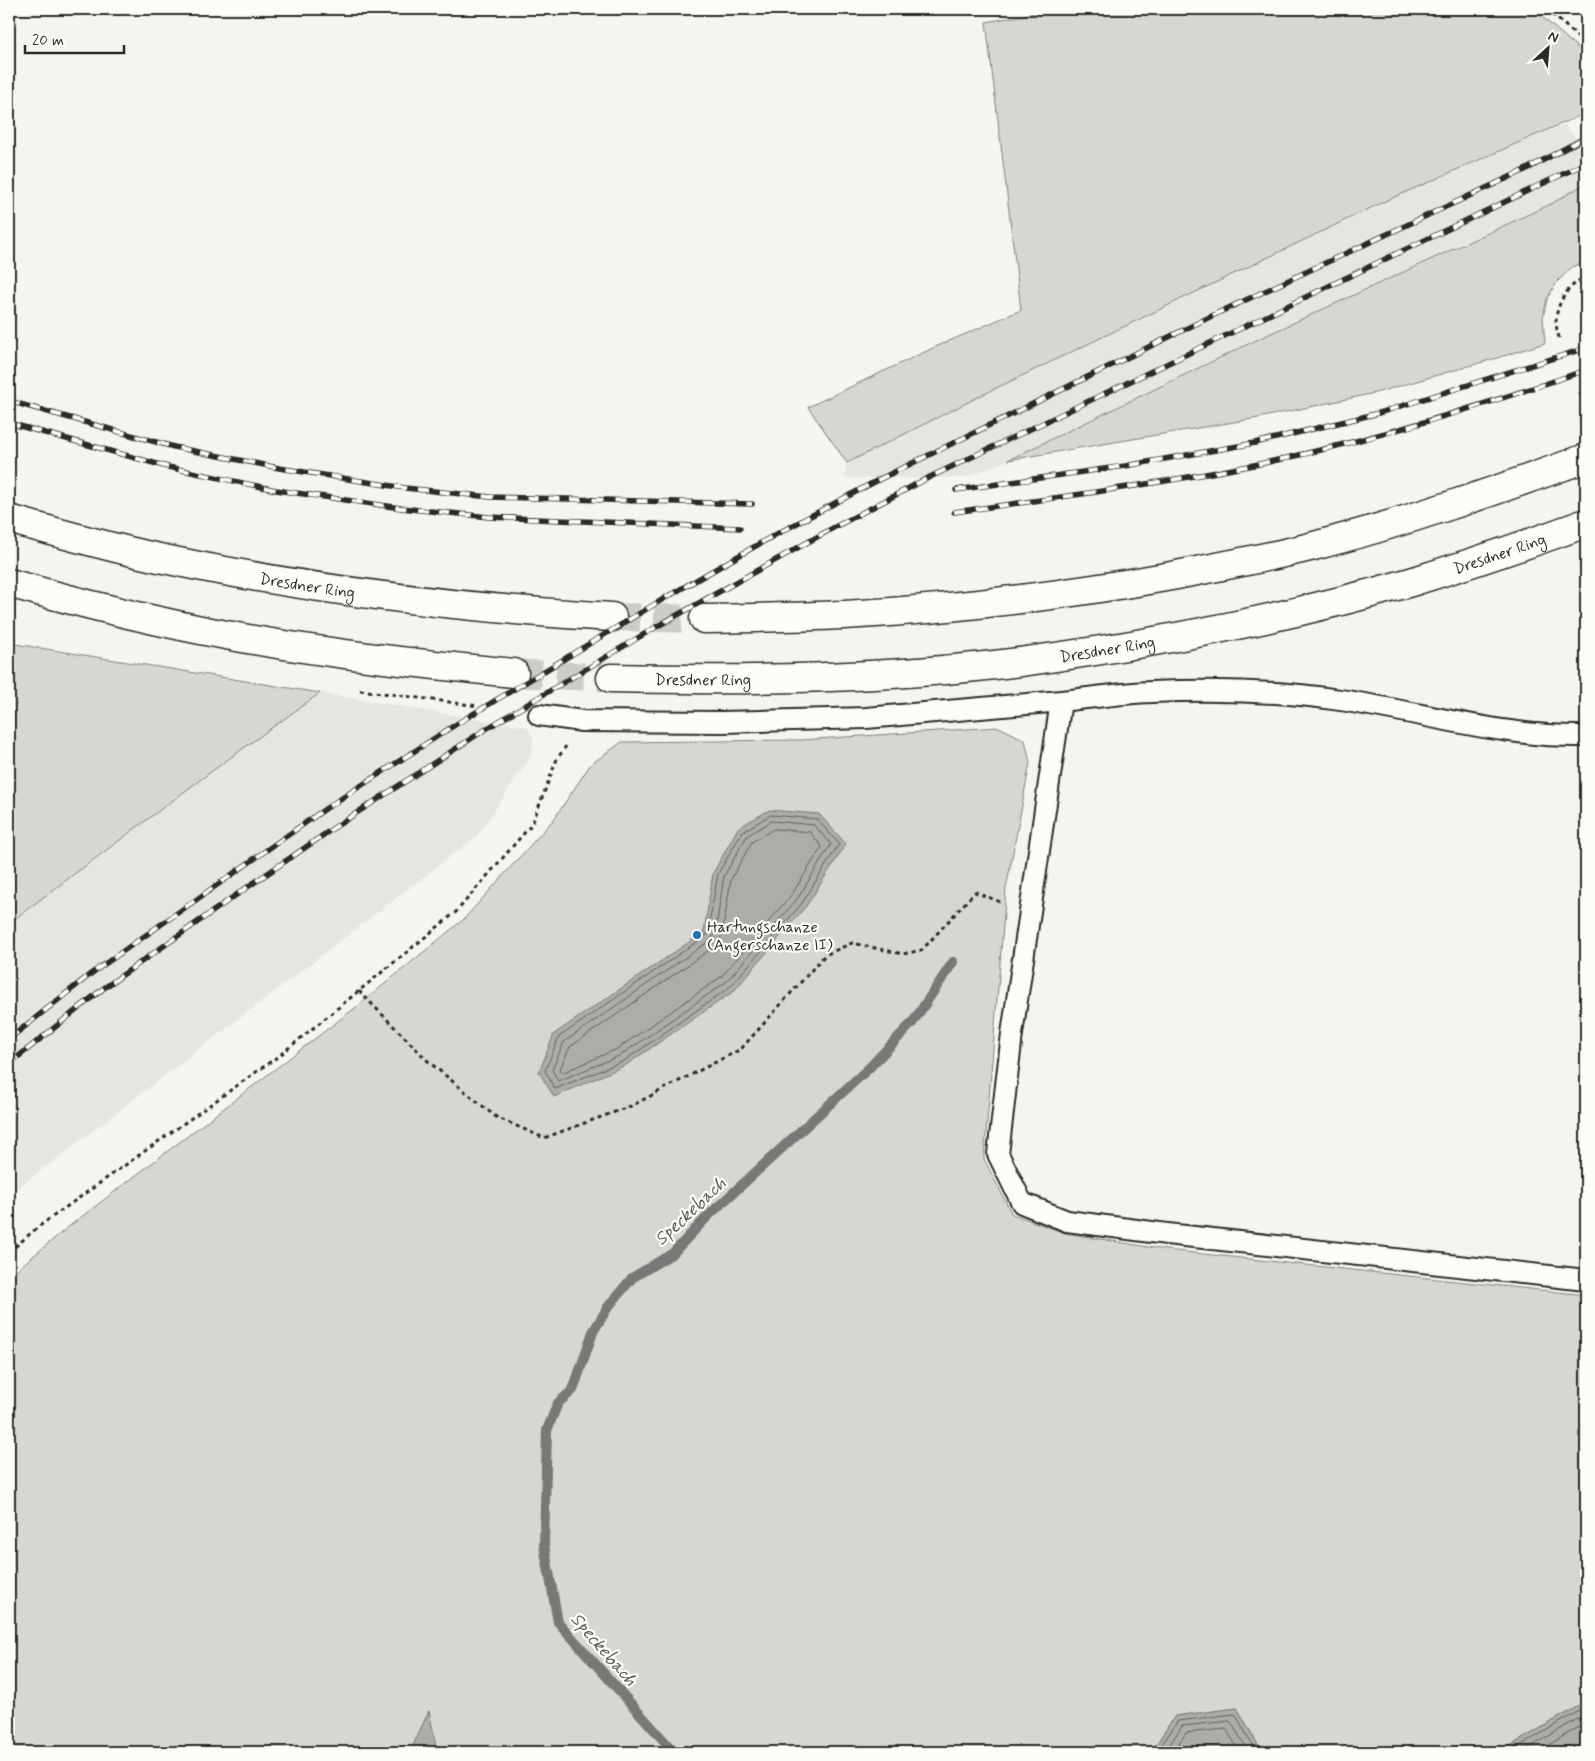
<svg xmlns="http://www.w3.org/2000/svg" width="1595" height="1761" font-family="Mynerve,sans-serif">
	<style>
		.built { fill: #e6e5e0 }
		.green { fill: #d7d6d2; stroke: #81807e }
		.water { fill: #adaca9; stroke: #797877 }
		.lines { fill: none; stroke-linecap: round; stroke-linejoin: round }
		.shore { stroke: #5f5f5d; stroke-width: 1 }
		.stream { stroke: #797877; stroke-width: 10 }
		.primary-tunnel { stroke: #cdccc8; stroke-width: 28; stroke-dasharray: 28 14; stroke-linecap: butt }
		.service-casing { stroke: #2b2b2b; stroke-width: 24 }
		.primary-casing { stroke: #2b2b2b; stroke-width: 31 }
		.path { stroke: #2b2b2b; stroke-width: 3; stroke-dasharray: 4 4; stroke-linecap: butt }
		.service { stroke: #fdfcf7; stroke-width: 20 }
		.primary { stroke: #fdfcf7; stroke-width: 28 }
		.rail-casing { stroke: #2b2b2b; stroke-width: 5.5 }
		.rail { stroke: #fdfcf7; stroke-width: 4; stroke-dasharray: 11; stroke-linecap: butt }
		.poi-dot { fill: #1f6fb2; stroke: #fdfcf7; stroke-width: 2 }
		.labels { text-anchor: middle; stroke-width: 4.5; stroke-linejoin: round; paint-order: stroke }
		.street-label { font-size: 16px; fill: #2b2b2b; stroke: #fdfcf7 }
		.poi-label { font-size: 16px; fill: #2b2b2b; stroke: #fdfcf7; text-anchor: start }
		.water-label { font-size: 18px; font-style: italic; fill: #585857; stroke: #fdfcf7 }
	</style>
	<rect width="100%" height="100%" fill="#f5f4ef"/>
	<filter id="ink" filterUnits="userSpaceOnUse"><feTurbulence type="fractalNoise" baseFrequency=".02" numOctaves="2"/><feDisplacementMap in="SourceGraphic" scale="10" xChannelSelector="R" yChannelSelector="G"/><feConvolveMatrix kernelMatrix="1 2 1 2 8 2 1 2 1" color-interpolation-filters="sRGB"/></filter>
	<g filter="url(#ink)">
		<!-- built -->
		<path class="built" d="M1565,125L1586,152V183L1553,203L1265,336L1008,460L965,478H845L847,463L984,394L1381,203L1549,130Z
			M320,693L527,727L533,738L532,755L477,836L9,1195V923L212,771Z"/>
		<!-- green -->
		<path class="green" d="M1057,9H1533L1586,55V113L1381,203L984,394L847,463L808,407L933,348L1021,310L986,22Z
			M1586,183V261L1572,267L1556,283L1547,299L1543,318L1545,343L1497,358L1375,393L1258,418L1008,460L1265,336L1553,203Z
			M9,643L320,693L212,771L9,923Z
			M999,727L1025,740L1030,763L1006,889L984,1159L1012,1214L1065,1233L1166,1250L1586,1295V1692L1584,1703L1500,1752H1262L1237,1708L1175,1716L1151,1752H437L429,1711L410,1752H9V1276L67,1228L359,1005L464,919L554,819L590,765L622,742L801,740Z"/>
		<!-- water -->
		<path class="water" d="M769,810L819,814L846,844L807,905L734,991L626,1065L554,1097L539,1072L554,1034L704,932L713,873L738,828Z
			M1586,1692V1752H1500L1584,1703Z
			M1237,1708L1262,1752H1151L1175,1716Z
			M429,1711L437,1752H410Z"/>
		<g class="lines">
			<!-- shore -->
			<path class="shore" d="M771,815L817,819L839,844L803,902L730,987L624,1061L555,1089L545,1071L559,1037L707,935L718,874L742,832Z
				M772,821L814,825L831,844L798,898L726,982L621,1055L558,1081L552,1070L564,1042L712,939L715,934L724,876L747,836Z
				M774,829L810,832L822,847L792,894L721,977L617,1049L564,1072H561L560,1069L570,1047L718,944L722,935L731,879L752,842Z
				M1157,1752L1178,1721L1233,1714L1236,1715L1256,1752
				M1165,1752L1182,1726L1230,1721L1249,1752
				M1173,1752L1186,1733L1226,1729L1240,1752
				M1510,1752L1586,1707
				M1522,1752L1586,1714
				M1537,1752L1586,1723"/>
			<!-- stream -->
			<path class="stream" d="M674,1752L558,1622L544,1545L547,1430L558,1403L573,1390L593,1332L608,1307L632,1278L673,1253L708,1216L869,1068L913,1022L953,962"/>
			<!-- primary-tunnel -->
			<path class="primary-tunnel" d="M612,617L704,619
				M514,673L611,678"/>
			<defs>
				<path id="service" d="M539,715L582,721L723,722L866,718L1061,701
					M1586,736C1503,738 1422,712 1340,700C1278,691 1214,689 1152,692C1121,693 1091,698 1061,701L1012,1034L998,1154L1022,1203L1067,1221L1167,1234L1586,1280"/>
				<g id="primary">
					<path id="s1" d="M9,519C58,533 108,547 159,558C309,590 459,608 612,617"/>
					<path d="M9,583C80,603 153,621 226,635C321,653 417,664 514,673"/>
					<path d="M704,619C750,618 797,617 844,615C956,609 1067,595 1177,575C1221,566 1266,558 1310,547C1403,523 1495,491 1586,458"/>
					<path id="s2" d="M611,678C747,681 884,679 1020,662C1152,644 1283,619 1411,582C1470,564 1528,544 1586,523"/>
				</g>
			</defs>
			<!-- service casing -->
			<use href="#service" class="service-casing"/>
			<!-- primary casing -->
			<use href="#primary" class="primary-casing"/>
			<!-- path -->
			<path class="path" d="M1546,9L1575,34L1586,47
				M1559,338C1558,333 1556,327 1556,322C1556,303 1569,284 1586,277
				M1580,392L1586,408
				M360,690L478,706
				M359,991L429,1062L496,1117L544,1138L631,1106L741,1049L825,955L852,943L903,954L922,950L975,892L1003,903
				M9,1252L38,1227L280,1055L456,912L532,824L557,759L566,746"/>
			<!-- service -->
			<use href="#service" class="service"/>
			<!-- primary -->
			<use href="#primary" class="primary"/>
			<defs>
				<path id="rail" d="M9,401L174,447L279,468L405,488L490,497L752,504
					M9,423L168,467L276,490L401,508L489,517L740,528
					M956,490L1125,466L1255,443L1379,413L1586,348
					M954,512C1056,498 1158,484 1259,464C1370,441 1479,407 1586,370
					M9,1039L92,973L325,809L458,723L665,598L773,536L882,478L1220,312L1527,169L1586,137
					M9,1064L104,988L239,893L338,825L486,729L656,627L833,528L928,478L1586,163"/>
			</defs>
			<!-- rail casing -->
			<use href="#rail" class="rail-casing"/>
			<!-- rail -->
			<use href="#rail" class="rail"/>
		</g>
	</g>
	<!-- markers -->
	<circle class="poi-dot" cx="697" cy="935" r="5"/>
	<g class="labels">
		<!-- street labels -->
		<g class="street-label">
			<text dy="6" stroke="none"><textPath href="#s2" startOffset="902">Dresdner Ring</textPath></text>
			<text dy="6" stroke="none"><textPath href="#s1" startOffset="306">Dresdner Ring</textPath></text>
			<text dy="6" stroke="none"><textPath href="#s2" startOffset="498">Dresdner Ring</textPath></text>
			<text dy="6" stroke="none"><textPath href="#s2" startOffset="92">Dresdner Ring</textPath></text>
		</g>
		<!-- poi labels -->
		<g class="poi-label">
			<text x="707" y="932">Hartungschanze<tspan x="707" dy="18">(Angerschanze II)</tspan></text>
		</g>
		<!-- water labels -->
		<g class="water-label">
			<text transform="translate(690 1211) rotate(-43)" y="6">Speckebach</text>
			<text transform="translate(604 1649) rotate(49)" y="6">Speckebach</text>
		</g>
	</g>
	<!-- margin -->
	<rect width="1595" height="1761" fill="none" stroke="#fdfcf7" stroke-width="30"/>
	<rect x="15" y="15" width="1565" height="1731" fill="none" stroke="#2b2b2b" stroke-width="2" filter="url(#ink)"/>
	<!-- north arrow -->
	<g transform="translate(1548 48) rotate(26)" stroke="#fdfcf7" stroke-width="4" paint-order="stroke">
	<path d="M0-4L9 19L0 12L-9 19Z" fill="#2b2b2b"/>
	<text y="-8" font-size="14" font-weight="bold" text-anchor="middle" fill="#2b2b2b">N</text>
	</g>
	<!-- scale -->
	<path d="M25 45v8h99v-8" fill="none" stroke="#2b2b2b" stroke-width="2.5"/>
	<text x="32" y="45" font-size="15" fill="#2b2b2b" stroke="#fdfcf7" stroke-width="4" paint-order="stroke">20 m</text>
</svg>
